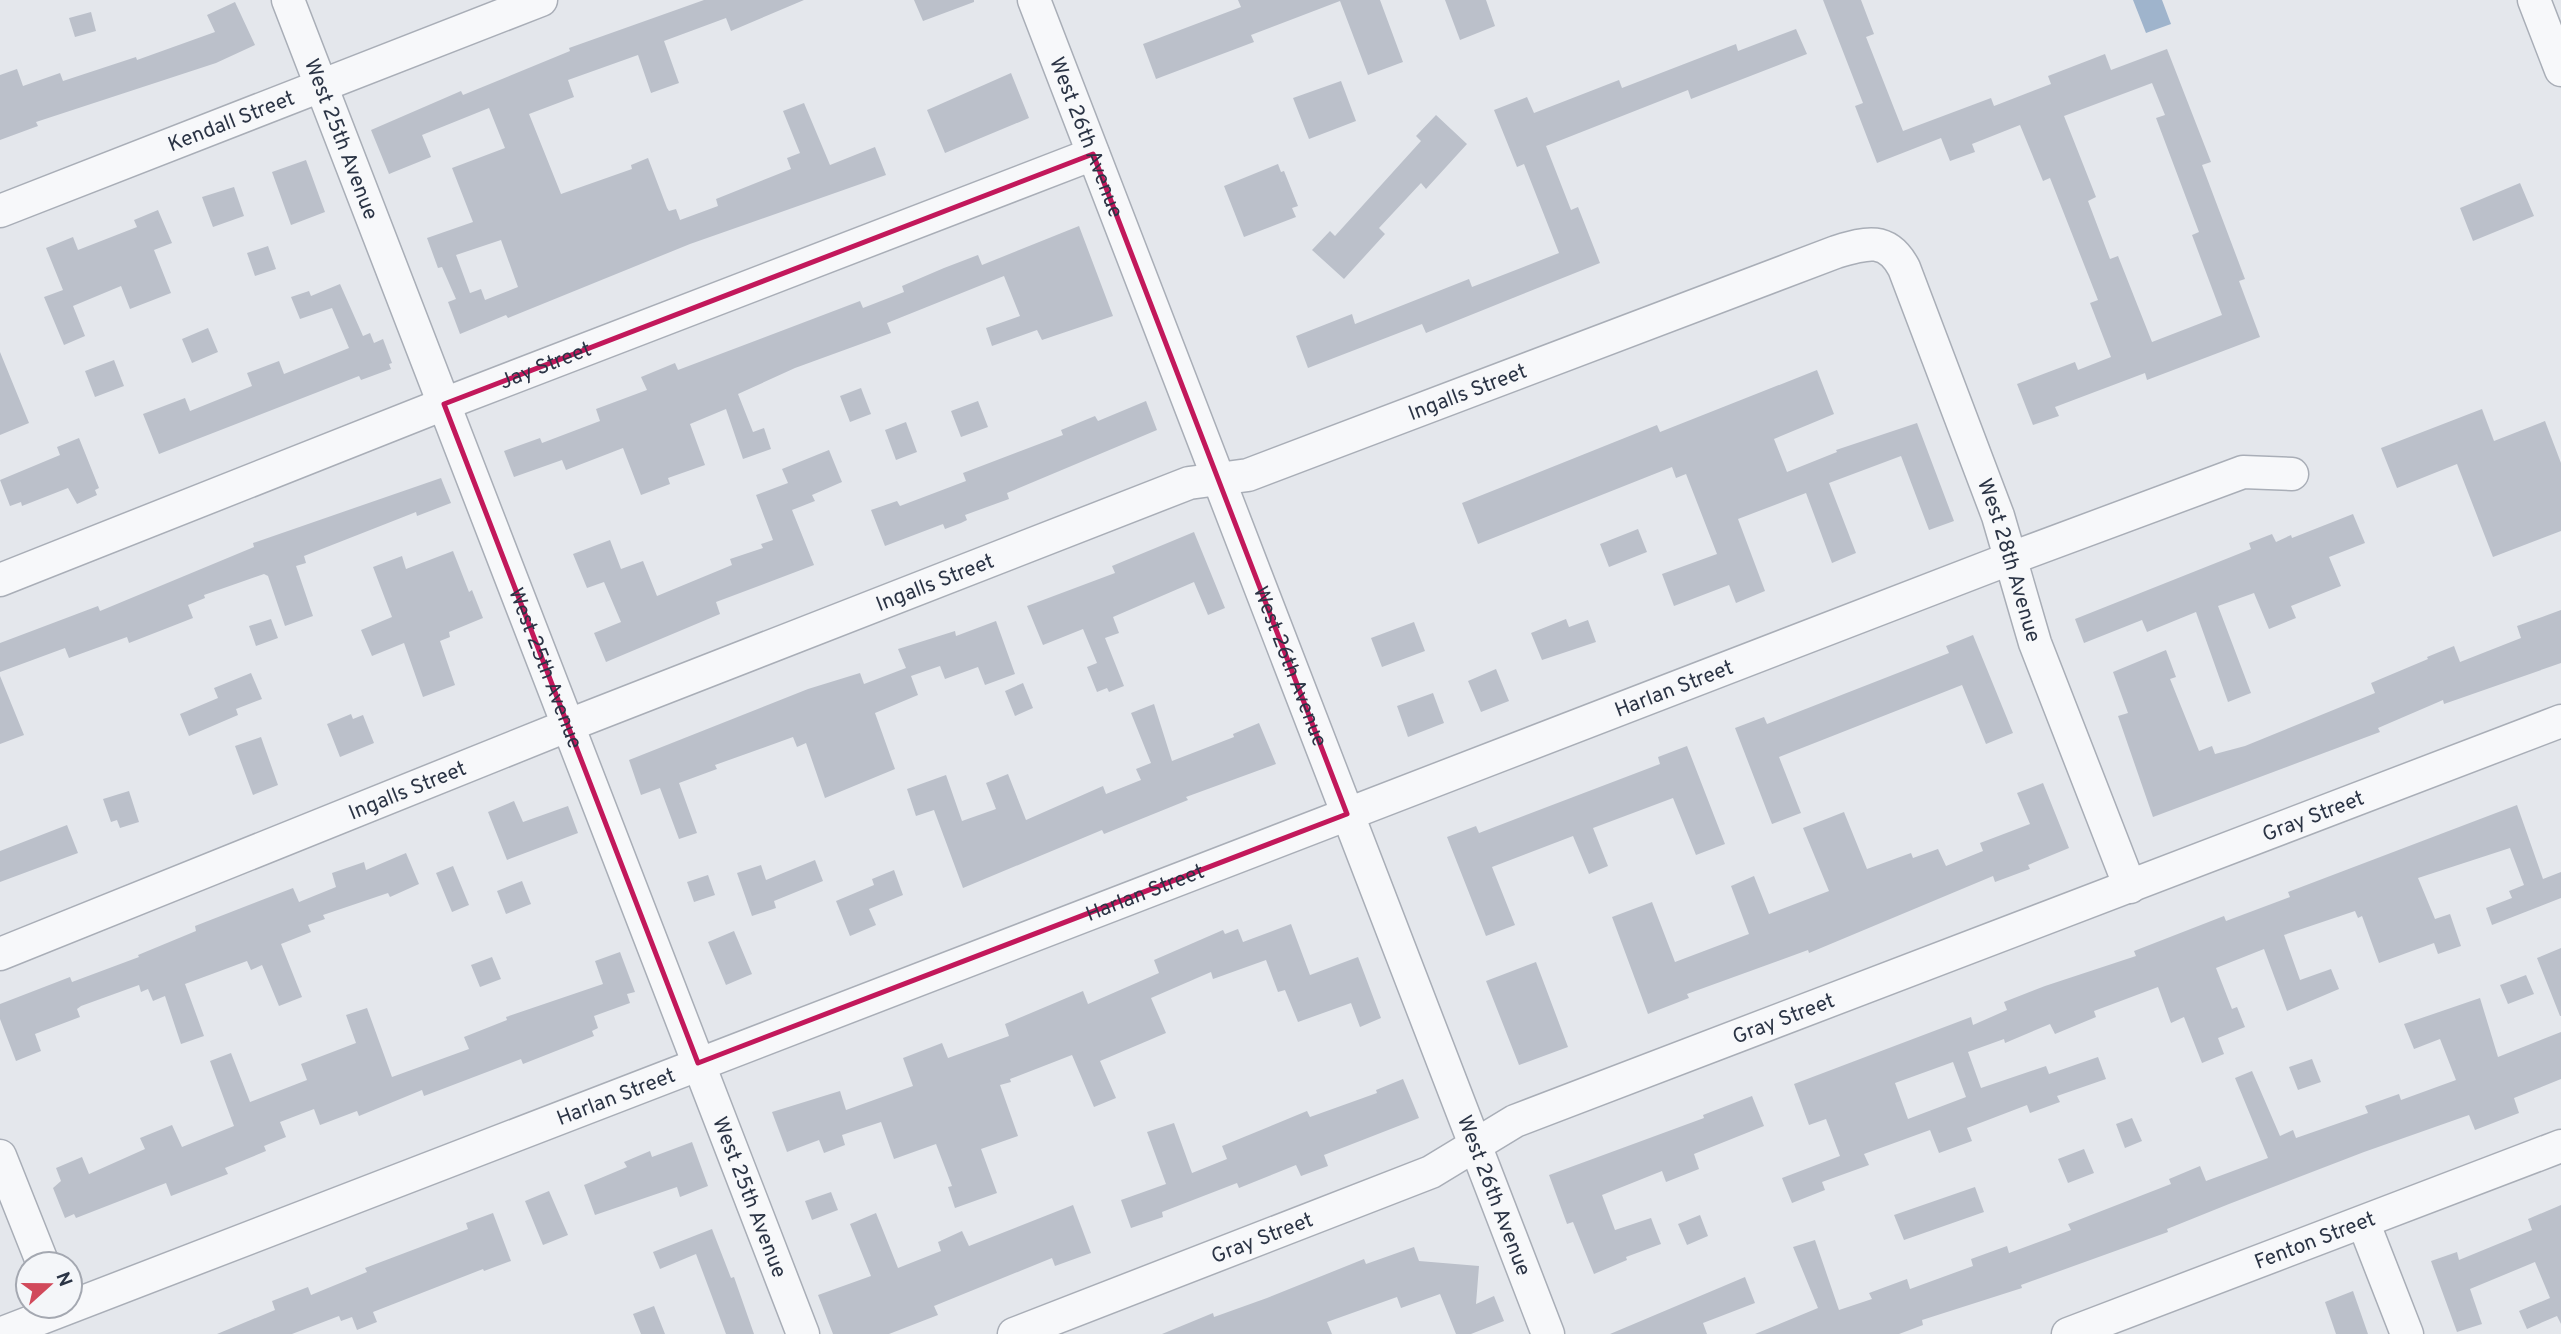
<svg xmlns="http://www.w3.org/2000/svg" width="2561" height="1334" font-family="Overpass,sans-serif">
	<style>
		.water { fill: #9fb4cc }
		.building { fill: #bbc0ca; fill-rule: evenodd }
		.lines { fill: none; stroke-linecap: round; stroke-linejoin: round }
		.minor-casing { stroke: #a9aeb7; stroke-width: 35 }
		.minor { stroke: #f7f8fa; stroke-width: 32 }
		.marked { fill: none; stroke: #c2185b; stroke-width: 5; stroke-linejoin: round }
		.labels { text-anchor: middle; stroke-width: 5; stroke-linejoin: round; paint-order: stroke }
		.street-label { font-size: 21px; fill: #2b3445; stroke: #f4f6f9 }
	</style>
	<rect width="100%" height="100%" fill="#e4e7ec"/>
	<!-- water -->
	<path class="water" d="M2133,0H2162L2171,24L2146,33Z"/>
	<!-- building -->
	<path class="building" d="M704,0H804L731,31L726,18L664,41L679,83L651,93L638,55L568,80L574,97L529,114L561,194L632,169L631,165L648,158L667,208L669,211L676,209L680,220L718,206L716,199L791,169L787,158L800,153L783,111L804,103L830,165L875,147L886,175L690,244L508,318L506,315L460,334L448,302L456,299L442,267L438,268L427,238L473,222L452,168L505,148L489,108L422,135L431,157L389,174L371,130L461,91L463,95L570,51L569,48ZM501,240L518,287L485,300L481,289L470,293L456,255Z
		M914,0H974V2L923,21Z
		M1238,0H1380L1403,62L1368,75L1340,1L1251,35L1254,42L1156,79L1143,44L1241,7Z
		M1445,0H1486L1495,26L1460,40Z
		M1823,0H1861L1874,34L1866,37L1903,131L1991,98L1994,106L2051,84L2048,76L2105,54L2111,70L2167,49L2211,162L2202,165L2245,279L2239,281L2260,337L2147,380L2145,373L2055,407L2059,416L2033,425L2017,384L2075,362L2078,370L2111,357L2090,303L2098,300L2050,178L2043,181L2020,125L1972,144L1975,152L1950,161L1941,138L1877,163L1855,106L1863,103ZM2152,83L2165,115L2156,118L2199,232L2192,235L2222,315L2152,342L2118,256L2110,259L2088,201L2096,197L2064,116Z
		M235,2L255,45L216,63L36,122L38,126L0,140V75L17,69L23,86L60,73L63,81L136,57L137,60L215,32L207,15Z
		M91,12L96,31L75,37L69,18Z
		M1796,29L1807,54L1691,99L1688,90L1546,146L1571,210L1578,207L1600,263L1426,333L1422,324L1308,368L1296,336L1352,314L1355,324L1469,279L1472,287L1559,253L1524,164L1517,167L1494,110L1527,97L1534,113L1619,80L1622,88L1736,44L1738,51Z
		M1011,73L1029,118L945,153L927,110Z
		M1341,81L1356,121L1309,139L1293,98Z
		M1436,115L1467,144L1426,189L1421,183L1379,228L1385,234L1344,279L1312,250L1330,231L1335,236L1421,141L1416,136Z
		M306,160L325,212L291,225L272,172Z
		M1278,164L1281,172L1284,171L1298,206L1292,208L1296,217L1244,237L1224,186Z
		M2520,183L2534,216L2473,241L2460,208Z
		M234,187L244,216L213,227L202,197Z
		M158,210L172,243L154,250L171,293L130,309L121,286L73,306L85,336L64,345L44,297L63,290L46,248L73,237L78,250L137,227L134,220Z
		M1079,226L1113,316L1042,340L1037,330L992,346L986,328L1020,316L1004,276L887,323L891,333L795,368L738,394L753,432L764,428L771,449L743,459L726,409L690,424L705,465L668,478L670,484L641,495L623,448L566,470L562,460L514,477L504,451L540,438L542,443L600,421L596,409L647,390L641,377L675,363L678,370L860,301L863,308L904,292L902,286L944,268L978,255L982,265Z
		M268,246L276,269L255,276L247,253Z
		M340,284L363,336L370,333L374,343L383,339L392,363L389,364L391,369L361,380L359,376L159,454L143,414L185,398L190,411L252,386L247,373L279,361L284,374L349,348L332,308L300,319L291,297L309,291L311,296Z
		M208,328L218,352L192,363L182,339Z
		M0,352L29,423L0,435Z
		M114,360L124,386L95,397L85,371Z
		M1817,370L1834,414L1774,439L1787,472L1837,452L1836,450L1917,423L1954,521L1929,530L1901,456L1829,483L1856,553L1832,563L1806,493L1738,519L1765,591L1736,603L1729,585L1674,606L1662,574L1717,554L1686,474L1676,478L1672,467L1478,544L1462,503L1657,425L1660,432Z
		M861,388L871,414L850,422L840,396Z
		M978,401L988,427L961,437L951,411Z
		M1146,401L1157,430L1007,493L1009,499L965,515L967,520L961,523L945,529L943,524L885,546L871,510L897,501L900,506L966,481L963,473L1063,435L1061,430L1095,416L1098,421Z
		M2482,409L2494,441L2545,421L2561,463V531L2493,557L2457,464L2397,488L2381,448Z
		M906,422L917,452L896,460L885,430Z
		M79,438L99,488L95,490L97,495L77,504L68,488L22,506L21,502L10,506L0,480L60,455L57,447Z
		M829,450L842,482L812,495L815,501L792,510L814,565L716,602L720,614L606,662L594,633L621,622L604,582L587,588L573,554L610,540L621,569L643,561L657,596L732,565L730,559L763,548L761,544L773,540L756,495L788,483L782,469Z
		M441,478L451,503L417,516L416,512L304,556L306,563L296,566L313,616L285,626L268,576L264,574L204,595L205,598L188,605L193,618L129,643L127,637L69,658L65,648L0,672V643L98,606L100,611L254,547L253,543Z
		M2353,514L2365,543L2329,557L2341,586L2291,606L2296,618L2269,629L2254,593L2218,606L2251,693L2228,702L2196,612L2147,632L2142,620L2084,643L2075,619L2251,549L2249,543L2272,534L2276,542L2291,535L2292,538Z
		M1638,529L1647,552L1609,567L1600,544Z
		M1194,532L1225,608L1208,615L1194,582L1113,617L1119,633L1105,638L1124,686L1109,692L1107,688L1097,692L1087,667L1097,663L1083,629L1043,645L1027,606L1115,573L1112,566Z
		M453,551L469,592L472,590L483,618L449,632L450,637L440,641L455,685L423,697L404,643L372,656L361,630L392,617L373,567L402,556L406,569Z
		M2561,610V663L2444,704L2443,700L2378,728L2380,732L2153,817L2118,716L2128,713L2113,672L2166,650L2176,677L2170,679L2199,751L2212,746L2215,754L2245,746L2375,693L2371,683L2428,659L2427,657L2454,646L2460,662L2521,638L2517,626Z
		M271,619L278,638L256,646L249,626Z
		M1566,619L1569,627L1588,620L1596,642L1542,660L1531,633Z
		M996,621L1015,674L985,685L978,667L945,679L940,666L911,676L918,695L875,713L895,769L825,798L806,743L797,747L793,737L715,765L717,769L679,783L697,833L679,839L660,788L641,795L629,760L808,689L860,673L864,684L906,668L898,649L955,631L956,636Z
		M1414,622L1425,651L1382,667L1371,638Z
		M1973,635L2013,733L1986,744L1962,685L1779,757L1801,813L1772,824L1735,728L1764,717L1767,724L1949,653L1946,646Z
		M1496,669L1509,701L1481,712L1468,681Z
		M251,673L262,699L236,709L238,715L189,736L180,714L218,698L214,688Z
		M0,676L24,735L0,744Z
		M1023,683L1033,708L1015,716L1005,691Z
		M1433,693L1444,723L1408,737L1397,706Z
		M1154,704L1172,761L1234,737L1233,734L1259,723L1276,764L1186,797L1188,800L1104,834L1102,830L963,888L934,810L916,816L907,789L946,775L962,821L996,809L986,783L1008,774L1026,820L1103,786L1106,794L1141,780L1136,769L1151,763L1131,713Z
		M351,714L353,719L363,715L374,743L340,757L327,724Z
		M261,737L278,785L253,795L235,746Z
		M1687,746L1725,844L1696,855L1673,798L1593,828L1608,866L1589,874L1573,836L1492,867L1515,925L1486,936L1447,837L1476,826L1479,833L1660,764L1658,757Z
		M2043,783L2069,848L2028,865L2030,869L1995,882L1993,876L1809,953L1808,950L1687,994L1689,998L1648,1014L1612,917L1652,902L1675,962L1749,934L1731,886L1754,876L1769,914L1829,891L1803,828L1844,812L1867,869L1911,853L1913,858L1938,849L1946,866L1983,851L1980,843L2030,824L2017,793Z
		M129,791L139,822L120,828L117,820L111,822L103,799Z
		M514,801L523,822L568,806L578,833L507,860L488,812Z
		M2517,805L2543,879L2561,872V898L2492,925L2486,908L2512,898L2509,891L2524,885L2510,848L2418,878L2435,919L2450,914L2461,946L2438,954L2434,943L2379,963L2362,916L2358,918L2355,911L2284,935L2300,980L2331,969L2339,989L2287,1011L2264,949L2216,968L2232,1009L2237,1007L2245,1027L2218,1038L2224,1054L2202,1063L2184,1017L2171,1023L2158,987L2094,1011L2096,1017L2055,1034L2050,1024L2005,1043L2004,1039L1968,1052L1981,1088L2046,1066L2049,1074L2098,1057L2106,1079L2057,1096L2060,1102L2030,1113L2027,1105L1967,1128L1972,1141L1939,1153L1930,1130L1864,1154L1869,1165L1822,1182L1825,1190L1792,1203L1782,1178L1840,1156L1826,1119L1809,1125L1794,1084L1971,1017L1973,1025L2007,1010L2004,1002L2045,986L2136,956L2134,951L2224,916L2226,921L2290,897L2288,892ZM1953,1062L1966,1097L1908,1119L1895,1083Z
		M67,825L78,853L0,882V851Z
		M406,853L419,884L390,897L388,893L323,915L325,919L308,925L311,932L281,944L302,997L279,1006L262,965L251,970L247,961L185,984L204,1036L181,1044L165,996L153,1001L148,989L141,992L139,985L81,1006L77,1009L80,1017L35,1034L41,1051L16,1061L0,1019V1004L70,977L72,982L139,957L138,955L196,931L195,926L293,888L299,902L336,887L332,873L364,862L366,870Z
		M815,860L823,881L774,901L776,908L752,916L737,873L761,865L766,880Z
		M453,866L469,905L452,912L436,873Z
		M894,870L903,895L869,909L876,925L850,936L836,901L874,885L872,879Z
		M708,875L715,895L694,902L687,882Z
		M522,881L531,904L506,914L497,891Z
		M1291,924L1310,975L1358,957L1381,1018L1360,1027L1351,1003L1298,1022L1285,990L1278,992L1266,960L1213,979L1211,972L1151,998L1166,1033L1100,1061L1116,1098L1094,1107L1072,1055L1010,1079L1011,1082L1000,1085L1018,1136L981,1149L997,1193L955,1208L948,1187L952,1186L936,1144L894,1159L881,1122L842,1135L845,1145L824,1153L819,1140L787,1152L772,1112L840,1091L846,1110L913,1086L903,1058L942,1043L948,1058L1009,1036L1005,1024L1083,991L1088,1004L1159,973L1154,960L1223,930L1225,934L1238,929L1243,942Z
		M734,931L752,974L726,985L708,942Z
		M2561,948V1016H2560L2537,958Z
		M620,952L635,992L627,994L630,1003L594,1016L598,1028L592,1031L594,1036L523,1064L521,1059L424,1096L422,1090L359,1116L357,1111L320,1125L314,1109L280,1122L286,1137L264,1146L266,1151L225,1168L228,1174L171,1196L166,1183L76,1218L74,1214L65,1218L53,1188L61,1181L56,1168L82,1157L89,1174L145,1149L140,1138L172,1125L182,1147L234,1126L210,1061L231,1053L250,1102L307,1080L301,1064L356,1043L346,1015L367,1008L392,1077L469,1049L464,1037L507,1020L506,1017L603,984L595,961Z
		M492,957L501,979L480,987L471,965Z
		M1536,962L1568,1047L1519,1065L1486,981Z
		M2526,975L2534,994L2508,1004L2500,985Z
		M2480,998L2498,1057L2561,1032V1079L2514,1098L2519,1113L2475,1130L2469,1115L2364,1152L2229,1204L2167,1229L2168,1232L2021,1285L2022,1288L1922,1320L1923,1325L1899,1334H1755L1818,1308L1793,1247L1815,1240L1839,1310L1872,1299L1869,1293L1907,1279L1910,1289L1973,1266L1971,1259L2007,1246L2009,1253L2071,1230L2068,1224L2171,1184L2169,1179L2200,1166L2206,1181L2268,1158L2235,1078L2252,1071L2280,1136L2293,1130L2296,1138L2368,1113L2365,1106L2399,1094L2401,1100L2456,1080L2440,1039L2414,1049L2404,1024Z
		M2312,1059L2321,1082L2298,1090L2289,1067Z
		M1403,1079L1419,1118L1324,1155L1328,1166L1301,1176L1296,1165L1239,1188L1237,1183L1162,1212L1163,1217L1131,1228L1121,1200L1166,1184L1147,1132L1174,1123L1192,1173L1227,1159L1222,1146L1307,1111L1310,1117L1377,1093L1376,1090Z
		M1752,1096L1764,1126L1694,1154L1699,1169L1666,1182L1662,1171L1602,1195L1615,1230L1651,1218L1661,1244L1626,1257L1627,1260L1594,1274L1573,1222L1567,1224L1549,1175L1704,1118L1703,1115Z
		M2132,1118L2142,1141L2125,1148L2116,1124Z
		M692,1142L708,1186L680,1197L677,1187L595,1215L584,1185L627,1167L624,1162L650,1151L652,1157Z
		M2084,1149L2094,1173L2068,1183L2058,1159Z
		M1975,1187L1984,1212L1904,1240L1894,1215Z
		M549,1191L568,1235L543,1245L525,1201Z
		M831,1192L838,1210L812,1220L805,1201Z
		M1073,1205L1091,1253L1055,1266L1052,1258L934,1306L938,1315L889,1334H833L818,1295L871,1276L850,1224L876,1213L898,1268L941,1251L938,1242L962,1231L969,1246Z
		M2561,1205V1324L2557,1316L2527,1329L2519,1311L2550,1298L2535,1262L2470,1289L2482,1324L2457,1332L2431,1261L2457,1252L2459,1260L2532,1230L2528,1219Z
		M493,1213L511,1261L484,1271L483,1269L373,1312L377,1322L357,1330L352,1317L341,1321L339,1316L292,1334H217L275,1310L272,1301L308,1287L311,1295L367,1272L365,1268L468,1229L466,1223Z
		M1700,1215L1708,1236L1687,1245L1678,1224Z
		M712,1229L731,1278L734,1277L754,1334H726L696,1254L660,1269L653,1252Z
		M1414,1247L1419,1261L1479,1266L1476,1304L1494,1296L1504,1321L1471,1334H1456L1440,1294L1401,1308L1397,1297L1327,1322L1332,1334H1162L1213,1313L1214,1317L1267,1298L1364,1259L1366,1264Z
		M1745,1277L1755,1303L1703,1323L1707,1334H1610Z
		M2353,1291L2368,1334H2336L2325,1302Z
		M654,1306L665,1334H641L633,1314Z"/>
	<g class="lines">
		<defs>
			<g id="minor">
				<path id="s1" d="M288,0L803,1334"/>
				<path id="s2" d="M1034,0L1548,1334"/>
				<path d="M2534,0L2561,70"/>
				<path id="s3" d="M0,211L541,0"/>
				<path id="s4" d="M0,580L444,404L1093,154"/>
				<path id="s5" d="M0,954L569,725L1189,483L1248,475L1836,252C1866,243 1887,236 1904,268L1998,516L2035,643L2130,887"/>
				<path d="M0,1156L43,1264"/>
				<path d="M2364,1224L2407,1334"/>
				<path id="s6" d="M0,1334L2009,559L2243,472L2292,474"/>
				<path id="s7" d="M1014,1334L1431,1172L1515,1121L2561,721"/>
				<path id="s8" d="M2068,1334L2561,1146"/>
			</g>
		</defs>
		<!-- minor casing -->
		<use href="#minor" class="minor-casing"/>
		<!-- minor -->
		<use href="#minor" class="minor"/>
	</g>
	<!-- marked area -->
	<path class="marked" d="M1093,154L1347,814L698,1063L444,404Z"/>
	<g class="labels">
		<!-- street labels -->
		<g class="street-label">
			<text dy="7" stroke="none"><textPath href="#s3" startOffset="248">Kendall Street</textPath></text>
			<text dy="7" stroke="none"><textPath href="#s1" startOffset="149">West 25th Avenue</textPath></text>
			<text dy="7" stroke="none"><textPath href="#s2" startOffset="147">West 26th Avenue</textPath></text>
			<text dy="7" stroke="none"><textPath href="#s4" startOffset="586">Jay Street</textPath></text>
			<text dy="7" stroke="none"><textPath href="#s5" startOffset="1573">Ingalls Street</textPath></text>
			<text dy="7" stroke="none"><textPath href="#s5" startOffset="2357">West 28th Avenue</textPath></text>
			<text dy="7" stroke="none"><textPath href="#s5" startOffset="1006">Ingalls Street</textPath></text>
			<text dy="7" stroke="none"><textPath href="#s1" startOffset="716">West 25th Avenue</textPath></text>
			<text dy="7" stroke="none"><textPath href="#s2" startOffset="714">West 26th Avenue</textPath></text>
			<text dy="7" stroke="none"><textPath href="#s6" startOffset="1794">Harlan Street</textPath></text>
			<text dy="7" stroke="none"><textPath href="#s5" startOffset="439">Ingalls Street</textPath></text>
			<text dy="7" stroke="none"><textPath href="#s7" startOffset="1400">Gray Street</textPath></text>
			<text dy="7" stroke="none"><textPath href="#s6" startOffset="1227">Harlan Street</textPath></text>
			<text dy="7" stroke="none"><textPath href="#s7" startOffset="833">Gray Street</textPath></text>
			<text dy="7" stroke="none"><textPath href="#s6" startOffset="660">Harlan Street</textPath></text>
			<text dy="7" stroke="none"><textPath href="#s1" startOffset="1283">West 25th Avenue</textPath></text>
			<text dy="7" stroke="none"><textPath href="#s2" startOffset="1281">West 26th Avenue</textPath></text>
			<text dy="7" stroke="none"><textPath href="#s7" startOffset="266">Gray Street</textPath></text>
			<text dy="7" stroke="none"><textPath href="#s8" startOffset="264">Fenton Street</textPath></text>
		</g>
	</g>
	<!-- north arrow -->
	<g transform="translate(49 1285) rotate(69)"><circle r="33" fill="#f4f6f9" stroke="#a4a8b1" stroke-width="2"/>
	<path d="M0-5L12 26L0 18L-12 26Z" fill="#d1495b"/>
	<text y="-10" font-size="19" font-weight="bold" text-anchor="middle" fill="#2b3445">N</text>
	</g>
</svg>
